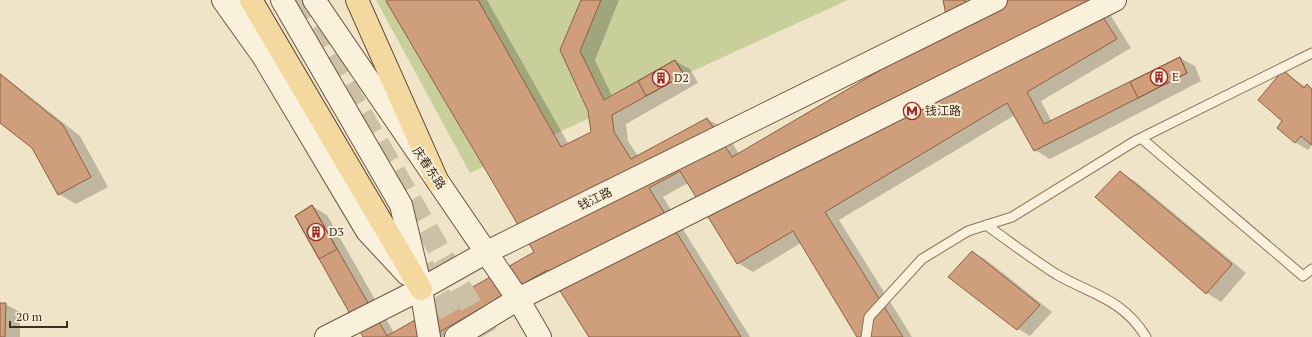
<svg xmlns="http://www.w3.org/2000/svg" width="1312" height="337" font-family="'PT Serif','Noto Sans SC',serif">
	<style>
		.green { fill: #c9cf9b }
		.shadow { fill: #0003 }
		.building { fill: #cf9f7d; stroke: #8d5f41 }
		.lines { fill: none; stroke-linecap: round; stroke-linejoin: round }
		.primary-tunnel { stroke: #ccc0a6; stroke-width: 22; stroke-dasharray: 22 11; stroke-linecap: butt }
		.lane-casing { stroke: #8d765c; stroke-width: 11 }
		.secondary-casing { stroke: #6f573f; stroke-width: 24 }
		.primary-casing { stroke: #5b4430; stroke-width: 24 }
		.lane { stroke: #faf1dc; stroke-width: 9 }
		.secondary { stroke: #faf1dc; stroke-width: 22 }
		.primary { stroke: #f3d9a0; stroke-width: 22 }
		.labels { text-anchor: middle; stroke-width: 4; stroke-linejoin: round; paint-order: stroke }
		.poi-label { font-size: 12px; fill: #3d2e20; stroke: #f7eed8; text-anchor: start }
		.street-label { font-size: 12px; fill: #3d2e20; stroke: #f7eed8 }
	</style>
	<rect width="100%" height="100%" fill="#f0e4c8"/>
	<!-- green -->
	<path class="green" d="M376,0H848L470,173Z"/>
	<!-- shadow -->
	<path class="shadow" d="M389,0H487L569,145L593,133L589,110L561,50L582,0H619L595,60L612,96L675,61L690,69L698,83L626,124L628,141L638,156L707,119L722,127L739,154L950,30L944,0H1101L1131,48L1041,101L1052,122L1180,58L1195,66L1201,81L1050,159L1035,150L1015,115L839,220L912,337H859L801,243L753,272L738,263L688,183L663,197L750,337H589L555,282L460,337H364L312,206L327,215L394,333L535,252Z
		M1283,72L1306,87L1307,86L1312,88V145L1308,150L1296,143L1278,128L1284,121Z
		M0,73L80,136L108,187L76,204L59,194L33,147L0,122Z
		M1120,173L1135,181L1246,273L1221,302L1207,293L1096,197Z
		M972,252L985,259L1052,312L1030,336L1018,329Z
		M0,304H5L20,312V337H0Z"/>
	<!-- building -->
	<path class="building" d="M387,0H478L561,147L591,132L588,111L560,50L581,0H601L580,51L604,100L675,60L684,75L612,115L614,132L631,159L707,118L732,157L949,30L943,0H965L969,18L999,0H1092L1117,39L1027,92L1044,124L1180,57L1187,73L1034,151L1007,103L825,212L903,337H857L793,231L737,264L680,171L649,188L741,337H589L547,270L431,337H363L295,216L312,205L387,336L534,252L386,1Z
		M1180,57L1187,73L1138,98L1130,82Z
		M675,60L684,75L646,96L638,81Z
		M1283,70L1304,88L1307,84L1312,89V145L1301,136L1295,143L1277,128L1282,121L1258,100Z
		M0,74L63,125L91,177L58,195L32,148L0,123Z
		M1120,171L1232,264L1206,294L1095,197Z
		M312,205L337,249L319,259L295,216Z
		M972,251L1040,305L1017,330L948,277Z
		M0,303H6L5,337H0Z"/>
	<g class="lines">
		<!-- primary-tunnel -->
		<path class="primary-tunnel" d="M296,0L489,337
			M423,266L463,337"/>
		<defs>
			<path id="lane" d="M238,0L246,17
				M1141,138L1303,276L1312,269
				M986,225C1009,241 1032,259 1056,274C1092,295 1122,298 1146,337
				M866,337L869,317L922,259L968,231L1012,217L1135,141L1312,53"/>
			<path id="secondary" d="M223,0L263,56L367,231L407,274
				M282,0L401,205L421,289L429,337
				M314,0L518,299L540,337
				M326,337L421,289L485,253L996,0
				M456,337L518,299L1115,0"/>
			<path id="primary" d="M251,0L421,289
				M357,0L437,180"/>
		</defs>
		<!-- lane casing -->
		<use href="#lane" class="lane-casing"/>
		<!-- secondary casing -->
		<use href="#secondary" class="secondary-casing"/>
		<!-- primary casing -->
		<use href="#primary" class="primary-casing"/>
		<!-- lane -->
		<use href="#lane" class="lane"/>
		<!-- secondary -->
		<use href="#secondary" class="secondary"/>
		<!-- primary -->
		<use href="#primary" class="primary"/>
	</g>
	<!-- icons -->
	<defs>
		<symbol id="building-ring" viewBox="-11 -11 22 22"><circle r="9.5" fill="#f7eed8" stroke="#9e2a2b" stroke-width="1.5"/><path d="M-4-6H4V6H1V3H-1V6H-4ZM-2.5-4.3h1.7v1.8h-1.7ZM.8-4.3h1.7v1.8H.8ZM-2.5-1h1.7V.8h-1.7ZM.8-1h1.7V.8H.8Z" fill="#9e2a2b"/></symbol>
		<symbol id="metro-ring" viewBox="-11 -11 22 22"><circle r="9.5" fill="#f7eed8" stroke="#9e2a2b" stroke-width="1.5"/><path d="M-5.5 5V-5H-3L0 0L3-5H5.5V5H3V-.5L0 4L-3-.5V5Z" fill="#9e2a2b"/></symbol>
	</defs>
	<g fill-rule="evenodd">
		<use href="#building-ring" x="1149" y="67" width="20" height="20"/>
		<use href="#building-ring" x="651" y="68" width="20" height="20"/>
		<use href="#metro-ring" x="902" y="101" width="20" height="20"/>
		<use href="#building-ring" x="306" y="222" width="20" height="20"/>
	</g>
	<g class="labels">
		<!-- poi labels -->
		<g class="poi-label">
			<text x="1172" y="81">E</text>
			<text x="674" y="82">D2</text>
			<text x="925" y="115">钱江路</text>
			<text x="329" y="236">D3</text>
		</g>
		<!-- street labels -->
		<g class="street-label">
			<text transform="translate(429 168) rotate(56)" y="4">庆春东路</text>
			<text transform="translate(595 199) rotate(-26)" y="4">钱江路</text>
		</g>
	</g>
	<!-- scale -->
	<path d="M10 321v6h57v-6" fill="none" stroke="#3d2e20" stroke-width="2"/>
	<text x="16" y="321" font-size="12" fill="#3d2e20" stroke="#f7eed8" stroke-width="3" paint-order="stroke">20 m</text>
</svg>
